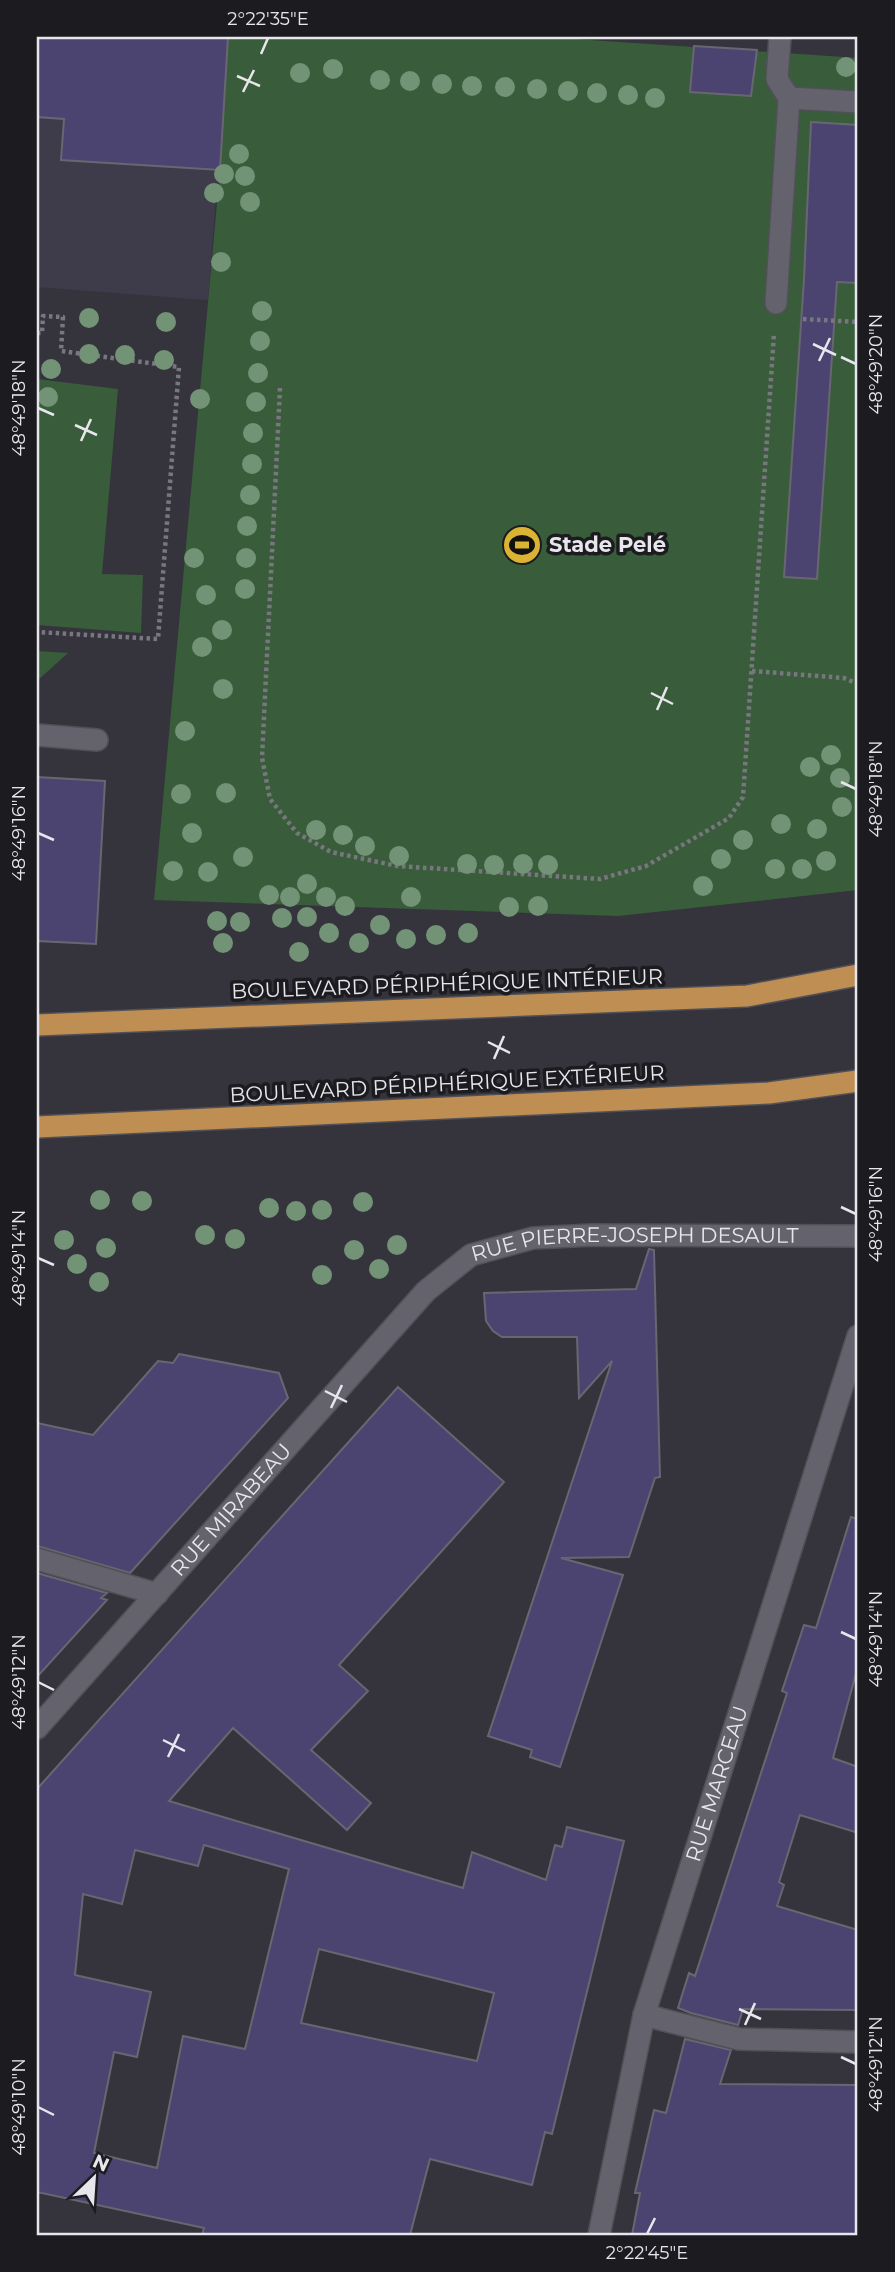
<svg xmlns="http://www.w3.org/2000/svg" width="895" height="2272" font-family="Montserrat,sans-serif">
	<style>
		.built { fill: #3e3c4b }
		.green { fill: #395d3a }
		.building { fill: #4b4470; stroke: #686771; stroke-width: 2; fill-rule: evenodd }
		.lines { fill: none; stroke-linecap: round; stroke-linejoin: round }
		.minor-casing { stroke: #515057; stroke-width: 24 }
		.highway-casing { stroke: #515057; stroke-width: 24 }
		.path { stroke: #78777f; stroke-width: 4.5; stroke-dasharray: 3.5 3.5; stroke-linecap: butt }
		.minor { stroke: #64636d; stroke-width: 21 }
		.highway { stroke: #be8e52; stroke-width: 21 }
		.tree { fill: #729376 }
		.ticks { fill: none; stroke: #e7e6ec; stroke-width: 2.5 }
		.labels { text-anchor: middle; stroke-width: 7; stroke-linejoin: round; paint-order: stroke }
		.poi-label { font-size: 21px; font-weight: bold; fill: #e7e6ec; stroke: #1c1c20; text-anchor: start }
		.street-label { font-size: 21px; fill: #e7e6ec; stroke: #1c1c20 }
		.neatline { fill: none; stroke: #e7e6ec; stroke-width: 2.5 }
		.ticks-label { font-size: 18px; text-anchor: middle; fill: #e7e6ec }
	</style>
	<rect width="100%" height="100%" fill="#35343d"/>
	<!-- built -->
	<path class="built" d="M37,37H228L208,300L37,287Z"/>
	<!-- green -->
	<path class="green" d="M228,37H545L858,58V890L618,916L154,900L220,170Z
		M37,379L118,389L102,574L143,575L141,633L37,625Z
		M37,651L68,653L37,681Z"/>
	<!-- building -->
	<path class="building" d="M37,37H228L220,170L61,160L64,119L37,117Z
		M694,46L757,50L751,96L690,92Z
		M811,122L858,125V283L837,282L817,579L784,577L804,279Z
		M37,777L105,781L96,944L37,941Z
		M649,1249L654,1250L660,1477L655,1478L629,1557L561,1558L623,1575L560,1767L530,1757L532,1750L488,1736L612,1361L579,1398L577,1337H502L493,1331L486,1321L484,1293L636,1289Z
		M179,1354L279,1373L288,1398L130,1573L37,1546V1423L93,1435L158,1361L173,1363Z
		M398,1387L504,1482L339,1665L368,1691L311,1750L371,1803L347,1830L233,1728L169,1801L463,1888L472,1852L546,1880L555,1845L562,1847L567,1827L624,1841L552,2134L545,2132L532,2185L430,2159L410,2235H202L204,2228L37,2192V1789ZM204,1845L289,1869L245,2049L183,2036L157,2168L94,2153L114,2052L137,2057L151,1992L75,1975L83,1894L122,1904L135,1850L198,1866ZM319,1949L494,1993L477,2061L301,2023Z
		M851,1517L858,1519V1666L833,1758L858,1767V1833L800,1815L779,1882L784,1885L777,1906L858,1930V2010L743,2009L738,2025L691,2013L678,2008L689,1973L695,1976L787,1693L782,1691L804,1625L816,1628Z
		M37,1573L107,1593L101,1598L107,1600L37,1677Z
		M685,2039L731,2050L720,2084L858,2085V2235H632L640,2193H635L654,2110L666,2113Z"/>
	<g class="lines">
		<defs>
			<g id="minor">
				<path d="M789,98L858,102"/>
				<path d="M776,303L789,98L777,79L780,37"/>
				<path d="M37,735L97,740"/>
				<path d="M37,1559L157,1594"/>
				<path id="s1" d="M37,1728L426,1291L471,1255L533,1238L592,1235L858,1236"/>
				<path d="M644,2015L739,2039L858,2042"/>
				<path id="s2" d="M599,2235L644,2015L858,1336"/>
			</g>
			<path id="highway" d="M37,1025L747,996L858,975
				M37,1127L769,1093L858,1081"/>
		</defs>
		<!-- minor casing -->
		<use href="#minor" class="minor-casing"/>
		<!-- highway casing -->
		<use href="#highway" class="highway-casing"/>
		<!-- path -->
		<path class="path" d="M803,319L858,322
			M37,333H42L43,316L63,317L61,351L179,367L158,639L37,632
			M280,388L262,758L270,799L297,833L331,852L397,866L600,879L646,866L729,818L743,797L774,333
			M752,671L844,678L858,684"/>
		<!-- minor -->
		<use href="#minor" class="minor"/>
		<!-- highway -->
		<use href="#highway" class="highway"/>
	</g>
	<!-- trees -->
	<g class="tree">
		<circle cx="846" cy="67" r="10"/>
		<circle cx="333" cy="69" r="10"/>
		<circle cx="300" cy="73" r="10"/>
		<circle cx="380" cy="80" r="10"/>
		<circle cx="410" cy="81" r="10"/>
		<circle cx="442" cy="84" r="10"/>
		<circle cx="472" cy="86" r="10"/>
		<circle cx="505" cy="87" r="10"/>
		<circle cx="537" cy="89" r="10"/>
		<circle cx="568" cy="91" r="10"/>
		<circle cx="597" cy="93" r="10"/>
		<circle cx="628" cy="95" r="10"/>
		<circle cx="655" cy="98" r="10"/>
		<circle cx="239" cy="154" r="10"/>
		<circle cx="224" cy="174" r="10"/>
		<circle cx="245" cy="176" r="10"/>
		<circle cx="214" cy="193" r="10"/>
		<circle cx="250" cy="202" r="10"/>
		<circle cx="221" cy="262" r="10"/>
		<circle cx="262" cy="311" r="10"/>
		<circle cx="89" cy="318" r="10"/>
		<circle cx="166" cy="322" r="10"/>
		<circle cx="260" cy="341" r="10"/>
		<circle cx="89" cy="354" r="10"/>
		<circle cx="125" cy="355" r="10"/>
		<circle cx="164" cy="360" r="10"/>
		<circle cx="51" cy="369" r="10"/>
		<circle cx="258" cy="373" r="10"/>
		<circle cx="48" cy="397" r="10"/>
		<circle cx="200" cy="399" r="10"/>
		<circle cx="256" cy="402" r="10"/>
		<circle cx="253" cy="433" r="10"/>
		<circle cx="252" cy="464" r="10"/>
		<circle cx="250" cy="495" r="10"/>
		<circle cx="247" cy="526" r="10"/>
		<circle cx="194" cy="558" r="10"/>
		<circle cx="246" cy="558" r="10"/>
		<circle cx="245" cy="589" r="10"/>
		<circle cx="206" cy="595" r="10"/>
		<circle cx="222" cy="630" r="10"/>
		<circle cx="202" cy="647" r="10"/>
		<circle cx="223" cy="689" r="10"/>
		<circle cx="185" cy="731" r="10"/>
		<circle cx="831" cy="755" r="10"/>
		<circle cx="810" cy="767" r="10"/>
		<circle cx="840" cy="778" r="10"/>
		<circle cx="226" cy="793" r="10"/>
		<circle cx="181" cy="794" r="10"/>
		<circle cx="842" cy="807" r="10"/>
		<circle cx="781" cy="824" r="10"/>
		<circle cx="817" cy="829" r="10"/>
		<circle cx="316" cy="830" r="10"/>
		<circle cx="192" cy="833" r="10"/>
		<circle cx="343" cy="835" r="10"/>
		<circle cx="743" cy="840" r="10"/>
		<circle cx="365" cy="846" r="10"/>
		<circle cx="399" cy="856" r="10"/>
		<circle cx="243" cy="857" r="10"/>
		<circle cx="721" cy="859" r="10"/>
		<circle cx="826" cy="861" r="10"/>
		<circle cx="467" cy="864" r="10"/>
		<circle cx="523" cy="864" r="10"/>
		<circle cx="494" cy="865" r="10"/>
		<circle cx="548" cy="865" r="10"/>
		<circle cx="775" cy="869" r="10"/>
		<circle cx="802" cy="869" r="10"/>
		<circle cx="173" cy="871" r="10"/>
		<circle cx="208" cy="872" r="10"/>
		<circle cx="307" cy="884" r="10"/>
		<circle cx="703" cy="886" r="10"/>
		<circle cx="269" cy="895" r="10"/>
		<circle cx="290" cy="897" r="10"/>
		<circle cx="326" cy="897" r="10"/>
		<circle cx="411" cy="897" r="10"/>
		<circle cx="345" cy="906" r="10"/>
		<circle cx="538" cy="906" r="10"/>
		<circle cx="509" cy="907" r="10"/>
		<circle cx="307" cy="917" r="10"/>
		<circle cx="282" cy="918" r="10"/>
		<circle cx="217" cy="921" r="10"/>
		<circle cx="240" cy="922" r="10"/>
		<circle cx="380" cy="925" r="10"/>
		<circle cx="329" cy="933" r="10"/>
		<circle cx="468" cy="933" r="10"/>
		<circle cx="436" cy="935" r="10"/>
		<circle cx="406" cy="939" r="10"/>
		<circle cx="223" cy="943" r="10"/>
		<circle cx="359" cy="943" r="10"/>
		<circle cx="299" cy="952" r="10"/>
		<circle cx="100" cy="1200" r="10"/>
		<circle cx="142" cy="1201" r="10"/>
		<circle cx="363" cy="1202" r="10"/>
		<circle cx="269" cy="1208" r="10"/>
		<circle cx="322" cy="1210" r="10"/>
		<circle cx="296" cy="1211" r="10"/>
		<circle cx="205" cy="1235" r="10"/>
		<circle cx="235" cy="1239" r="10"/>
		<circle cx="64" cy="1240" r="10"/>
		<circle cx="397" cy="1245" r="10"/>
		<circle cx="106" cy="1248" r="10"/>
		<circle cx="354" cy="1250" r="10"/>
		<circle cx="77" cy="1264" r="10"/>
		<circle cx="379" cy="1269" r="10"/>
		<circle cx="322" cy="1275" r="10"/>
		<circle cx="99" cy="1282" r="10"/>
	</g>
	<!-- ticks -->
	<path class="ticks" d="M261,54L268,38M237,76L260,86M243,92L254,70M813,344L836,355M841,357L856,364M819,361L830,338M38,408L54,415M75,425L97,435M81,441L91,419M651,693L673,704M657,710L667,687M841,782L856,789M38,833L54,840M488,1042L510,1053M494,1059L504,1036M841,1207L856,1214M38,1258L54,1265M325,1391L347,1402M331,1408L342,1385M841,1632L856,1639M38,1682L54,1690M163,1740L185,1751M168,1757L179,1734M739,2009L761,2019M745,2025L755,2003M841,2057L856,2064M38,2107L54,2115M647,2234L655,2218"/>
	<!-- icons -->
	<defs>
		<symbol id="stadium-disc" viewBox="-11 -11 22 22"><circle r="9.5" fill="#dab333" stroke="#1c1c20"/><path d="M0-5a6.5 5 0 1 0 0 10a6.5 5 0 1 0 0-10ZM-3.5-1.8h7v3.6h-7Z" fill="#111"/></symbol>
	</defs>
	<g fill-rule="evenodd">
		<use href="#stadium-disc" x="500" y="523" width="44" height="44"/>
	</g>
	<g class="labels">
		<!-- poi labels -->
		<g class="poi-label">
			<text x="549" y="552">Stade Pelé</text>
		</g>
		<!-- street labels -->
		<g class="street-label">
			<text transform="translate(447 984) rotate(-2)" y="7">BOULEVARD PÉRIPHÉRIQUE INTÉRIEUR</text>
			<text transform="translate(447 1084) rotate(-3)" y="7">BOULEVARD PÉRIPHÉRIQUE EXTÉRIEUR</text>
			<text dy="7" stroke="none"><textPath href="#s1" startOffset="808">RUE PIERRE-JOSEPH DESAULT</textPath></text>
			<text dy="7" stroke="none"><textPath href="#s1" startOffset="292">RUE MIRABEAU</textPath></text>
			<text dy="7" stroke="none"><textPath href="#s2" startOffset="467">RUE MARCEAU</textPath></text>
		</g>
	</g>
	<!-- border -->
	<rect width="895" height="2272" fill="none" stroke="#1c1c20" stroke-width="77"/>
	<!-- north arrow -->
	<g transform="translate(94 2178) rotate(25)" stroke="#1c1c20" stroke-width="5" paint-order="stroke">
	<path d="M0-5L12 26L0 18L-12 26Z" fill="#e7e6ec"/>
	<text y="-10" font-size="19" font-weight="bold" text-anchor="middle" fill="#e7e6ec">N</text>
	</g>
	<rect x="38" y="38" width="818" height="2196" class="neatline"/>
	<g class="ticks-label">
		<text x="268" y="25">2°22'35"E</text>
		<text transform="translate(876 364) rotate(-90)" y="6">48°49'20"N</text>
		<text transform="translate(19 408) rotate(-90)" y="6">48°49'18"N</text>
		<text transform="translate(876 789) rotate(-90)" y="6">48°49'18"N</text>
		<text transform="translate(19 833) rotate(-90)" y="6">48°49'16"N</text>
		<text transform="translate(876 1214) rotate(-90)" y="6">48°49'16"N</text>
		<text transform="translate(19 1258) rotate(-90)" y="6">48°49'14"N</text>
		<text transform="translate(876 1639) rotate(-90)" y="6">48°49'14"N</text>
		<text transform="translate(19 1682) rotate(-90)" y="6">48°49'12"N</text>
		<text transform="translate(876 2064) rotate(-90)" y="6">48°49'12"N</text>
		<text transform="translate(19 2107) rotate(-90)" y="6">48°49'10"N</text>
		<text x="647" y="2259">2°22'45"E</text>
	</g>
</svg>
